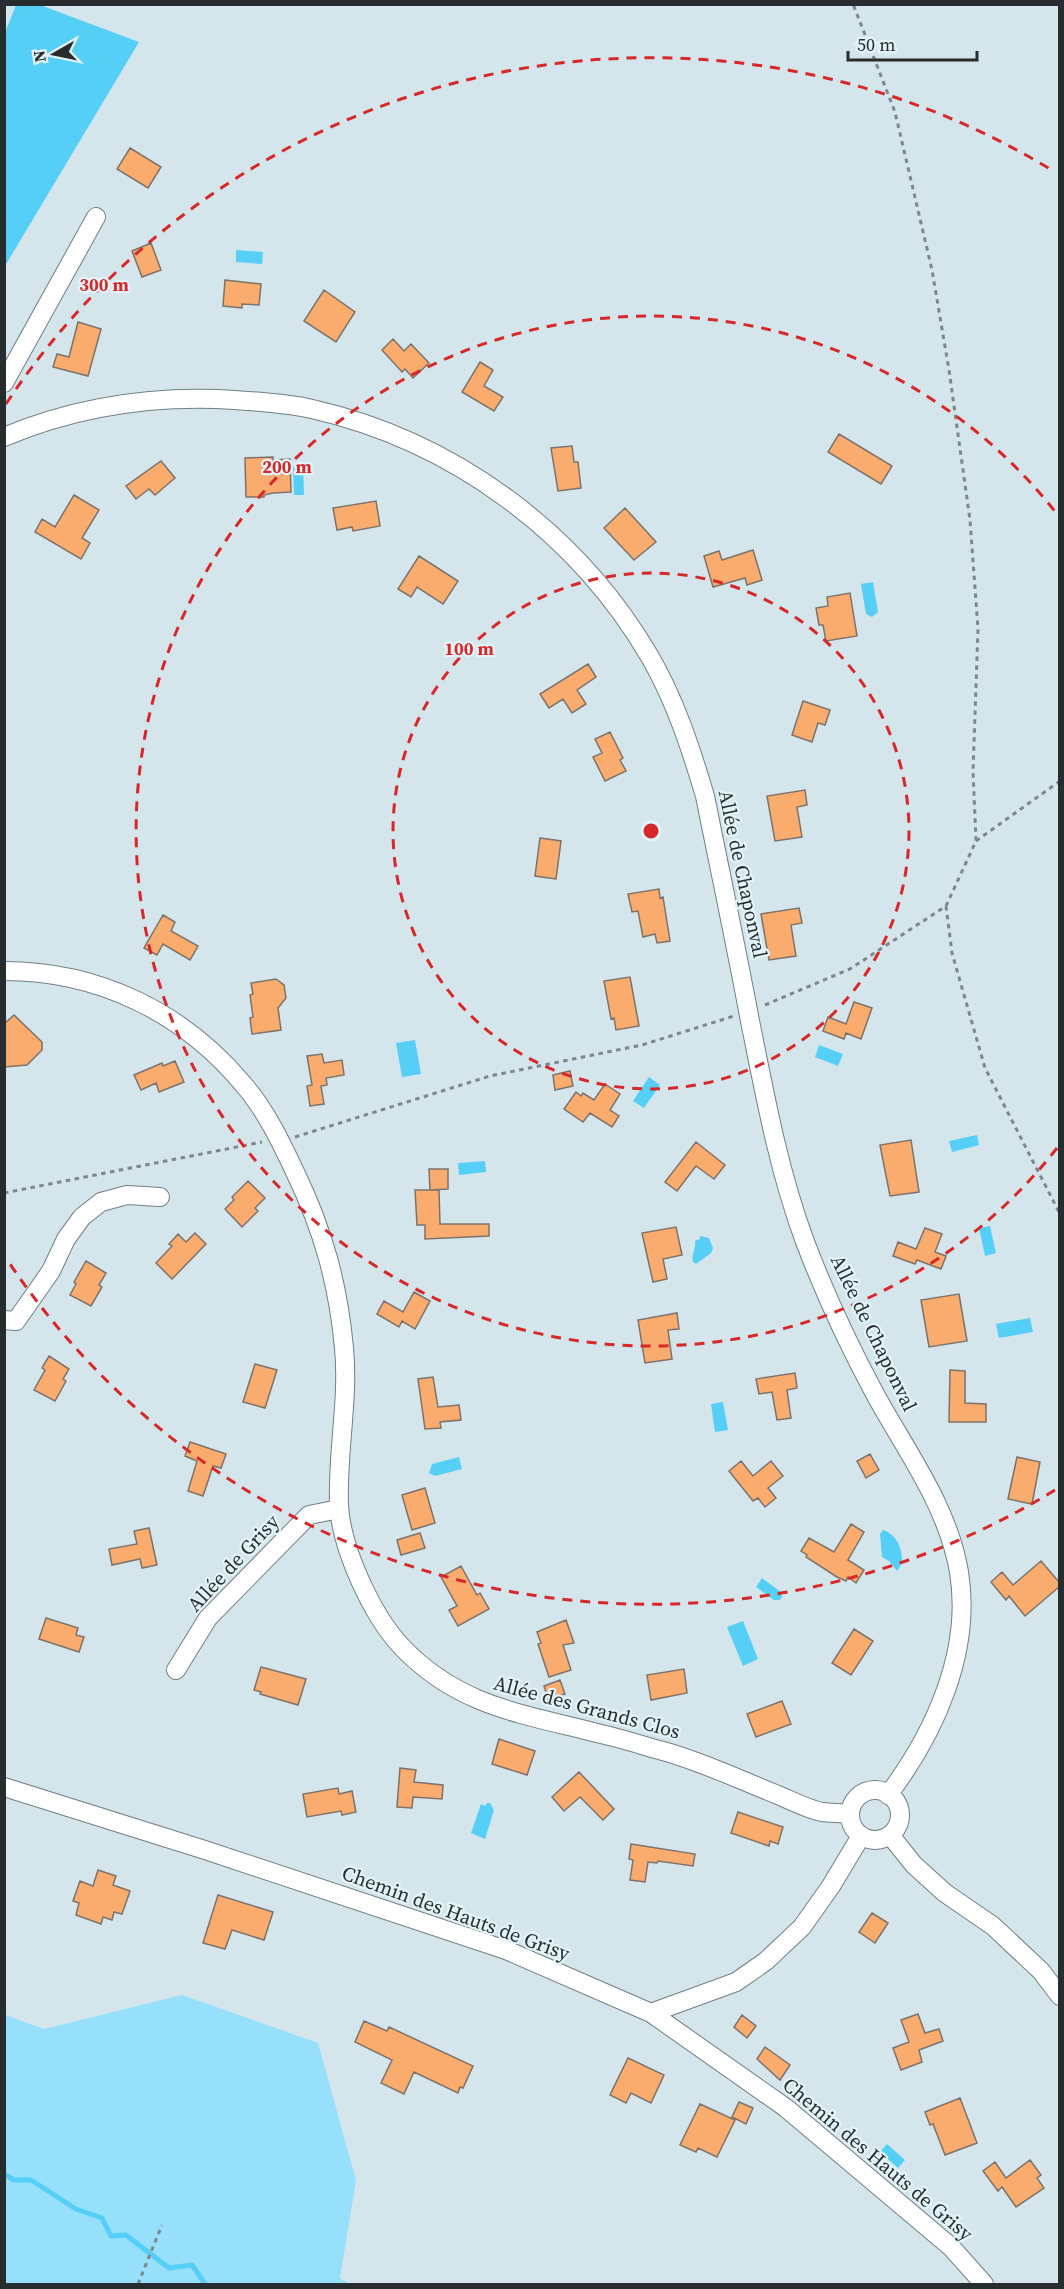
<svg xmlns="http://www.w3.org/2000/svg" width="1064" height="2289" font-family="'Source Serif 4',serif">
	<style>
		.green { fill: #96e0fc }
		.water { fill: #56cff7 }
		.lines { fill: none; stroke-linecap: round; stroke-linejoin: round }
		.stream { stroke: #56cff7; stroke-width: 5 }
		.building { fill: #faac6e; stroke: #7d7269; stroke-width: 1.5 }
		.minor-casing { stroke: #717f85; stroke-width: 20 }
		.path { stroke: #7c878c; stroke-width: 3; stroke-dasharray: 4.5 4.5; stroke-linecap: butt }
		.minor { stroke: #fff; stroke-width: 18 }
		.ring { fill: none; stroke: #d62828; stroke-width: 3; stroke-dasharray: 10 8 }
		.labels { text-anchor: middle; stroke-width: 4.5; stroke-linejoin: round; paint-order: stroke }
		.street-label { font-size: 20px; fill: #272d2f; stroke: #e2f3f9 }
		.centre { fill: #d62828; stroke: #e2f3f9; stroke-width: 3 }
		.ring-label { font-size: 18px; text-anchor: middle; font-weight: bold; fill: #d62828; stroke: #e2f3f9; stroke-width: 4.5; stroke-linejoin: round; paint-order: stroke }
	</style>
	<rect width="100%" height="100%" fill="#d5e5ec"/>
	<!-- green -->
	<path class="green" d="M182,1995L318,2043L356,2180L340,2278L349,2284H5V2015L44,2029Z"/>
	<!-- water -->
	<path class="water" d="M16,5H40L139,42L5,266L4,35Z
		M236,250L263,252L262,264L236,262Z
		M293,465H303L304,495H294Z
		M873,582L878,612L872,617L866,614L861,584Z
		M415,1040L421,1074L402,1077L396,1043Z
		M819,1045L843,1054L838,1066L815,1057Z
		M649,1077L660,1085L644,1108L633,1101Z
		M977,1135L979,1145L952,1152L949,1141Z
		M485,1161L486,1172L459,1175L458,1163Z
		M990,1226L996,1253L985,1256L979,1228Z
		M700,1236L709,1238L713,1248L711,1253L696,1264L693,1262C691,1255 696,1249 695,1241L700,1239Z
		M1030,1318L1033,1332L999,1338L996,1324Z
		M723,1402L728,1430L715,1432L711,1404Z
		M459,1457L462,1469L435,1476L429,1473L432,1464Z
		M883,1530C899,1534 908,1560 897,1571L889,1561L882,1557L880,1534Z
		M762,1578L781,1592L782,1597L780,1600H774L756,1587Z
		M743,1621L758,1659L743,1666L727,1627Z
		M487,1803H490L494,1810L485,1839L471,1833L481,1804L485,1806Z
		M887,2144L905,2160L898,2168L880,2152Z"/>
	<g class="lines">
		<!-- stream -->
		<path class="stream" d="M4,2174L14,2180H31L76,2209L102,2218L111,2236L126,2235L169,2268L192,2265L205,2284"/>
	</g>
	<!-- building -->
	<path class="building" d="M130,148L161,167L148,188L117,169Z
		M151,243L161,270L142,277L132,251Z
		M225,280L261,284L259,305L242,304V308L223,306Z
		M324,290L355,312L336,342L304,321Z
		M78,322L101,329L88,376L53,367L57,354L69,357Z
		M393,339L404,351L411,344L429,363L413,378L405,369L402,372L382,350Z
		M480,362L493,370L484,386L503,397L494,411L462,392Z
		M839,434L892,466L881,484L828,452Z
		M572,446L574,462H578L581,488L558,491L551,448Z
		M273,457V460L290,459L291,492L273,493L264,495V497H246L245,458Z
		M161,461L175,478L155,495L149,489L136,499L126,486Z
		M74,495L99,510L82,538L90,543L81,559L35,532L42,519L55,527Z
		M376,501L380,526L353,531L352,527L337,530L333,508Z
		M625,508L656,542L634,560L604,528Z
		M753,550L762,580L747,585L745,578L713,587L704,556L719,551L722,560Z
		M419,556L458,581L443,604L417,587L411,597L398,589Z
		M850,593L857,636L826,641L823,625H819L816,608L828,606L827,597Z
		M588,664L596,677L577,690L586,704L572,713L563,699L549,708L540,694Z
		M803,701L830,710L825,725L818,723L812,742L792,735Z
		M610,732L623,758L620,760L626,771L605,781L593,757L602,753L595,739Z
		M805,790L807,805L797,807L802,837L775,841L767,796Z
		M540,838L561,841L556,879L535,876Z
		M659,889L660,898L663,897L670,941L657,943L655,934L643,937L638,911L632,912L628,894Z
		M799,908L802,923L791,925L796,956L769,960L761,914Z
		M163,915L175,922L171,931L198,946L190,960L163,944L157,955L144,948Z
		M630,977L639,1026L616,1030L614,1018L611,1019L604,981Z
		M276,979L284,985L286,998L278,1008L281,1030L252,1034L250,1018L253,1017L250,995L253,994L251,983Z
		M854,1002L872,1008L861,1039L846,1033L844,1039L823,1031L828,1017L846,1024Z
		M14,1015L42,1042V1050L27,1065L4,1067V1024Z
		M322,1054L324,1063L342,1060L344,1075L326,1078L327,1085L321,1086L324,1104L310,1106L307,1086L312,1085L307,1056Z
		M175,1061L184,1082L159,1092L156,1083L141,1090L134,1075L162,1063L163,1066Z
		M570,1071L573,1086L555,1090L553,1075Z
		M605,1084L620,1094L610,1110L619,1116L612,1127L590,1113L583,1122L564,1109L576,1092L581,1096L583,1093L594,1100Z
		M911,1140L919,1192L890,1196L880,1145Z
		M696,1142L725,1165L714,1179L696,1166L677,1191L665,1182Z
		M429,1169H448V1189L430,1190Z
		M248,1181L265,1198L255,1208L258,1211L242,1227L225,1209L234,1200L232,1197Z
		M415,1190H439L440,1224H489V1236L425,1239V1225H417Z
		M676,1227L682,1255L663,1259L667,1279L653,1282L642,1233Z
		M925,1228L942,1234L935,1252L946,1256L941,1269L917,1260L915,1264L893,1256L898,1242L916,1249Z
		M195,1233L206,1244L172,1279L156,1263L172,1246L169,1244L178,1234L186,1242Z
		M86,1261L106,1273L99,1285L102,1287L91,1306L70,1295L76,1284L74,1282Z
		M414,1292L430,1301L415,1329L402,1321L399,1327L377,1314L384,1301L403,1312Z
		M959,1294L967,1341L929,1347L921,1300Z
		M677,1313L679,1329L668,1330L672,1359L645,1363L638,1320Z
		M49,1356L69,1369L63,1379L66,1381L55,1401L34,1390L45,1370L42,1368Z
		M255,1364L277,1370L265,1408L243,1402Z
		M950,1370L965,1371V1403L986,1404V1422H949Z
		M795,1373L797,1388L787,1390L791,1418L777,1420L772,1392L759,1394L756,1379Z
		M433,1377L438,1407L459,1405L461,1420L440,1422L441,1428L425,1429L418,1379Z
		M190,1442L226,1454L221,1468L213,1466L203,1496L188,1491L197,1461L185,1456Z
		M870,1454L879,1470L866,1478L857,1461Z
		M1017,1457L1040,1462L1032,1504L1008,1499Z
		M741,1461L753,1476L771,1461L783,1476L768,1488L776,1498L765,1507L758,1498L753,1501L729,1471Z
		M425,1488L435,1523L412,1530L402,1495Z
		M851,1524L864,1532L848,1560L864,1570L856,1583L848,1577L846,1581L837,1577L806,1557L807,1555L801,1551L809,1538L834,1552Z
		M149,1528L157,1565L142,1568L140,1559L112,1565L109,1549L137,1544L134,1531Z
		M420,1533L425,1548L401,1555L397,1540Z
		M1041,1561L1059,1582V1587L1025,1616L1009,1596L1006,1600L991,1582L1002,1572L1013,1585Z
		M461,1566L477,1595L480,1593L489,1609L458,1626L449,1610L457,1606L441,1577Z
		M46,1618L78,1628L76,1635L84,1637L79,1652L39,1639Z
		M566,1620L574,1643L563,1645L571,1670L549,1677L538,1644L541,1643L537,1632Z
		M854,1629L873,1641L851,1675L832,1663Z
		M261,1667L306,1679L298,1705L260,1694L261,1692L254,1690Z
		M684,1669L687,1693L651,1700L647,1675Z
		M560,1680L565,1694L548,1699L544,1686Z
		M782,1701L791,1724L756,1737L747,1714Z
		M499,1739L535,1751L527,1775L492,1764Z
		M400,1768L416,1770L414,1782L443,1785L442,1799L413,1797L412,1808L397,1807Z
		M579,1772L614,1809L603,1820L580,1797L564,1811L552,1797Z
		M338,1788L339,1794L352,1791L356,1812L342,1815L341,1811L307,1817L303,1794Z
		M738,1812L783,1827L778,1844L770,1841L769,1846L731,1833Z
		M631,1844L695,1854L693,1866L658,1861L657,1863L648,1862L645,1882L630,1880L633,1860L629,1859Z
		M98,1870L116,1876L113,1885L130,1891L122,1914L114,1912L112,1920L103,1917L101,1924L76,1915L79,1903L73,1901L80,1881L93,1886Z
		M218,1895L273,1912L264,1940L232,1930L225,1949L203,1943Z
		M872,1913L888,1923L875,1943L859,1932Z
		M918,2014L925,2033L939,2029L943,2041L919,2050L922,2062L901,2070L893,2048L909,2042L901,2020Z
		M742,2015L756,2026L747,2038L734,2027Z
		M364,2021L387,2031L389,2027L473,2066L463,2088L460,2087L458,2093L414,2072L404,2094L381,2083L392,2060L355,2042Z
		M765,2047L790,2065L780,2080L757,2059Z
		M628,2058L664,2075L651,2103L631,2093L626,2103L610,2095Z
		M960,2098L977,2143L945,2155L933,2124L930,2125L925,2112Z
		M739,2102L753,2108L746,2124L732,2117Z
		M700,2104L735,2120L717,2157L698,2148L696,2152L680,2145Z
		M1030,2160L1041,2175L1037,2178L1044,2188L1016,2207L1002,2187L998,2191L983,2171L995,2162L1006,2178Z"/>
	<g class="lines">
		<defs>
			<path id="minor" d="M4,383L96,217
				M4,437C78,406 156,395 235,400C261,402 287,403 312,409C453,441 577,532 650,657C675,700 691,749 705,796C720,871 736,946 750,1021C765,1095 778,1168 804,1239C824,1292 848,1344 875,1394C906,1451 948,1506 959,1572C972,1651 935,1733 888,1795
				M4,971C98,971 183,1012 243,1084C265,1109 281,1142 295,1172C323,1230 338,1283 344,1348C349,1400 337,1452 339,1505C341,1548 372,1615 401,1646C457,1706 523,1714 597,1733C620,1738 641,1745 663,1751C703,1762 740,1780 778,1795C792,1801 808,1809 822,1812C831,1813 841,1813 850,1814
				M4,1320L16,1321L51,1271L66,1239L82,1217L101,1202L127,1195L160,1197
				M176,1670L208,1618L309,1515L339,1509
				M4,1787L205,1850L506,1950L651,2013L786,2108L951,2247L984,2284
				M850 1815a25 25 0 1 1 50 0a25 25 0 1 1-50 0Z
				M890,1835L914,1865L945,1893L993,1926L1041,1971L1060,1996
				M651,2013L736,1982L766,1961L802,1927L831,1886L861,1836"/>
		</defs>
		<!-- minor casing -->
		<use href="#minor" class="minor-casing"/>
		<!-- path -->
		<path class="path" d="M976,841L1060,781
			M946,906L952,953L985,1068L1060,1214
			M765,1005L850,969L946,906L976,841L973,771L978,629L970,520L949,370L932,270L895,112L853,4
			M295,1137L490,1076L642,1045L734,1016
			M4,1193L262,1142
			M138,2284L162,2225"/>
		<!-- minor -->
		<use href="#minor" class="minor"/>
	</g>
	<!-- distance rings -->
	<g class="ring">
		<circle cx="651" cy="831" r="258"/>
		<path d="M1057 1148A515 515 0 1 1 1057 514"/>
		<path d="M1055 1490A773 773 0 0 1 6 1258M6 404A773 773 0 0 1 1055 172"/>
	</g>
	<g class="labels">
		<!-- street labels -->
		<g class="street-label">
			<text transform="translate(743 874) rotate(78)" y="7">Allée de Chaponval</text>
			<text transform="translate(874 1333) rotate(64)" y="7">Allée de Chaponval</text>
			<text transform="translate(233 1563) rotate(-47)" y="7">Allée de Grisy</text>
			<text transform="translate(587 1707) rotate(15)" y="7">Allée des Grands Clos</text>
			<text transform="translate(456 1913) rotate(20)" y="7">Chemin des Hauts de Grisy</text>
			<text transform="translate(878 2159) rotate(40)" y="7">Chemin des Hauts de Grisy</text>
		</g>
	</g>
	<circle cx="651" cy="831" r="9" class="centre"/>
	<g class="ring-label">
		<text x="104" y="291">300 m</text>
		<text x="287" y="473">200 m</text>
		<text x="469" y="655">100 m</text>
	</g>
	<!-- border -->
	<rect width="1064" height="2289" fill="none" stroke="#272d2f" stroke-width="12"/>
	<!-- north arrow -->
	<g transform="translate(54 54) rotate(261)" stroke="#e2f3f9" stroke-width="4.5" paint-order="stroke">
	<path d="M0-4.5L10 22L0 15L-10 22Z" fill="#272d2f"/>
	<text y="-9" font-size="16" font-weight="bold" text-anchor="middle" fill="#272d2f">N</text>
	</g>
	<!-- scale -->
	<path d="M848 51v9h129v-9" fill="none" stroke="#272d2f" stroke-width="3"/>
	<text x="857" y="51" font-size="18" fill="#272d2f" stroke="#e2f3f9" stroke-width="4.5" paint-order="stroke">50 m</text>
</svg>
